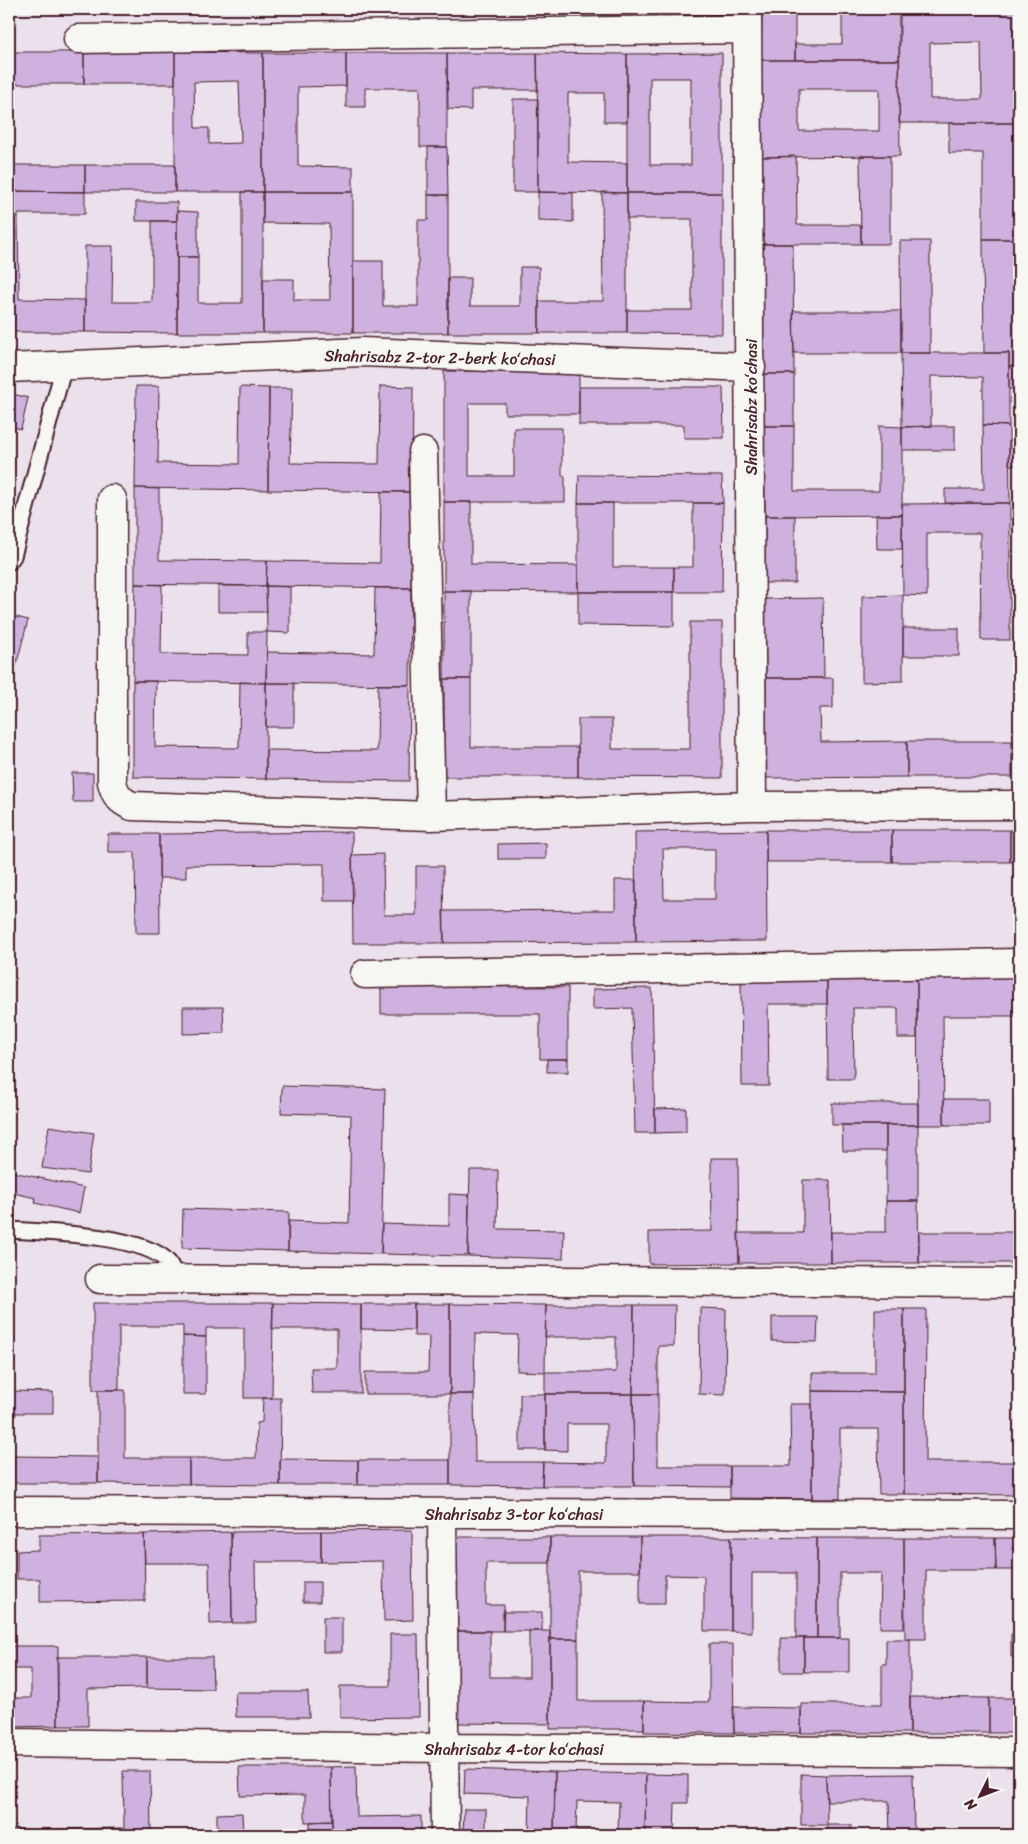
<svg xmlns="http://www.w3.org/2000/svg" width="1028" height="1844" font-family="Sriracha,sans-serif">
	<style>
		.building { fill: #ceb1de; stroke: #4a1f2b; fill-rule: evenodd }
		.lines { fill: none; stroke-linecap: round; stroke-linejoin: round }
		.lane-casing { stroke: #4a1f2b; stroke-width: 19 }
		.street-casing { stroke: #4a1f2b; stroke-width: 31 }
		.lane { stroke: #f6f6f2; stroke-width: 15 }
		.street { stroke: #f6f6f2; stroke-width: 28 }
		.labels { text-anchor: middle; stroke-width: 5; stroke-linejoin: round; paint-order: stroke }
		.street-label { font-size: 16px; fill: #4a1f2b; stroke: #f6f6f2 }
	</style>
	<rect width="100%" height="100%" fill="#eae1ec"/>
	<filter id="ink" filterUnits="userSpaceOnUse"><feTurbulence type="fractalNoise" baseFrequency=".02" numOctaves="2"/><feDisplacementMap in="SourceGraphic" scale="10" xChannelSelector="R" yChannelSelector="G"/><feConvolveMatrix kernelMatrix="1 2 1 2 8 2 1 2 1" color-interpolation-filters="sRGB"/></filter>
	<g filter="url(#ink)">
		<!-- building -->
		<path class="building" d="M555,9H624V10H555Z
			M624,9H719V10H624Z
			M762,9H795V60H761Z
			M842,9H899V60H795V44H842Z
			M900,9H1017L900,10Z
			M1017,9V123H899L900,10ZM981,42L982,99H930V43Z
			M9,27H13V52H9Z
			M9,52H84V84H9Z
			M84,52H175V84H84Z
			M175,52L263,53V192H175ZM239,81L241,143L209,144V128H195L194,82Z
			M263,53H346V86L298,87V166L353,167V192H263Z
			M346,53H447V147H420V88H365V107H346Z
			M447,53H537L538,90H471V110L448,109Z
			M537,53L627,54V122H604V93H568V162L627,163V193L538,192Z
			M722,53V193H627V54ZM650,78H691V165H650Z
			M761,60H899L900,156L762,157ZM799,89H879V131H799Z
			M513,99H538V192H513Z
			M949,123H1017L1018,239H983V153H949Z
			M428,147H447L448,195H428Z
			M796,156L797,225H861V244H763L762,157Z
			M860,156H890V244H861Z
			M9,165H85V192L9,191Z
			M85,165H175V192H85Z
			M9,191L85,192V214H18L19,299L85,300V332H9Z
			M242,192H263V333H177V257H198V303H242Z
			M263,192H353V333H263V279H294V300H330L329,224L263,223Z
			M538,192L573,193V222L538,221Z
			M602,192L627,193V333H539V301H603Z
			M627,193H722V334L627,333V310H692V219H627Z
			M428,195H448V333H353V261H383V306H418V220H428Z
			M136,202H177V221H136Z
			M177,211L198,212V257H177Z
			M152,221H177V333L85,332V246H113L112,302H152Z
			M983,239H1018L1019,366H1009V353H984Z
			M900,241H930V353H901Z
			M763,244H793L794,374H763Z
			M520,267H539V333H448V278H470V306H520Z
			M793,311H901V353H794Z
			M901,353H1009V426L983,425V377L931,376V426L902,427Z
			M1009,366H1019V389H1009Z
			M444,371L579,372V414H505V403H469V476H514V428H562V476H565V502H444Z
			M763,374H794V426H764Z
			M136,386H159L158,463L239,464L240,387L269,388L268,490L135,488Z
			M380,386L413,387L412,492L268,490L269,388H292L290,463L379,464Z
			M579,387H723L724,438H684V425H579Z
			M9,393L28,398L21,429L9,426Z
			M983,425L1009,426L1010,503H945V489H984Z
			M764,426H794V491H879V426L902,427V515L765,516Z
			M931,426H955V450H902V427Z
			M1009,441H1019V465H1009Z
			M579,475L722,476L723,503H578Z
			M135,488L159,489V560L267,561L266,586L135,584Z
			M381,492H412L411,588L266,586L267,561L380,563Z
			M444,502H471V564L578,565V592L444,591Z
			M578,503H613V567H674V592H578Z
			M693,503H723L722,592H674V567H693Z
			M1010,503V640H981L980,533H927V596L903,595L902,504Z
			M876,515H902V549H877Z
			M765,516H795V583H765Z
			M135,584L162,585L161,654L248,655V632H267L266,683L133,681Z
			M218,586H266L267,612H218Z
			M266,586L290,587V633L267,632Z
			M375,588H411L410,685L266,683L267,652L374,654Z
			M444,591H471V679H444Z
			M578,592H674V626L578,625Z
			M903,595V681L862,682V596Z
			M823,598L824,678H766L765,599Z
			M9,615L28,620L9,693Z
			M690,622H722V778L578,777V719H612V749H690Z
			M903,628H959V656H903Z
			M766,678H833V708H820L821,742L907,741V777L766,778Z
			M444,679H471V747H578V777H444Z
			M133,681H156L155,747L239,748L240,682L266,683V779L133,777Z
			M266,683H294V727H266Z
			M378,685H410L409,781L266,779V750L377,751Z
			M907,741H1012V777H907Z
			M72,773H93V802H73Z
			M766,830L767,941L636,942L635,832ZM663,849H715V899H664Z
			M766,830H892V862H766Z
			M892,830H1010V862H892Z
			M1010,830H1019V861L1010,862Z
			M352,832L353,901H324V864L186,865V878H159V834Z
			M108,834H159L160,933H136L135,852H108Z
			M546,843V859H498V844Z
			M383,854L384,915H416V866H443L444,943H353L352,855Z
			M615,880H636V942L444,943L443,911L615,910Z
			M1019,977V1016H943L944,1125H918L917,978Z
			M741,978H827V1004H768L769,1086H742Z
			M827,978H917V1038H898V1008H853L854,1079H828Z
			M381,986L568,987V1059H540V1014H381Z
			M652,988L655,1133H635L632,1008L593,1009V989Z
			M183,1007H223L224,1033L183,1034Z
			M547,1059H568V1072H547Z
			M282,1086L385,1089L381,1254L288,1251V1221L349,1223L351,1115L281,1113Z
			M944,1099H989V1125H944Z
			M832,1103H918V1125H832Z
			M686,1108V1132L655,1133V1109Z
			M842,1125H886V1151H843Z
			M886,1125H918V1201H886Z
			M49,1126L94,1133L88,1174L42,1168Z
			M711,1158H738L739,1263L649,1264V1232L712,1231Z
			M470,1170H498L497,1229L564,1230L563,1259L468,1256Z
			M9,1171L84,1188L79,1213L35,1203L36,1198L9,1192Z
			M803,1180H830L831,1263H739L738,1233H803Z
			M449,1194L469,1195L468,1256L381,1254L382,1224L449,1226Z
			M886,1201H918L919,1263H831V1232H886Z
			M183,1209L289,1212L288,1251L182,1248Z
			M919,1232H1019V1263H919Z
			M93,1303H273L272,1398H244V1328H206V1337L183,1336V1326H119V1390H93Z
			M273,1303L361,1304V1393H312L311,1368H337V1329H272Z
			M361,1304H414V1330L361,1329Z
			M414,1304H450V1394H365V1372H428L429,1336H414Z
			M450,1304L546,1305L545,1372L517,1371L518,1335L475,1334L474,1394H450Z
			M546,1305H634L633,1394H545V1372H616V1337H545Z
			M634,1305H675L674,1346H658V1394H633Z
			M700,1308L726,1309L725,1395L699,1394Z
			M875,1309H904V1392L812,1391V1373H875Z
			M904,1309H926L925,1462H1019V1495L904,1494Z
			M772,1317H818L817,1342L772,1341Z
			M183,1336L206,1337V1394H183Z
			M98,1390H125V1458H189V1484L98,1483Z
			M12,1391L53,1392V1413H12Z
			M812,1391L904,1392V1494H879L878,1429H840V1499H812Z
			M450,1394H474L475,1462H543L542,1486L450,1485Z
			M520,1394H545V1450H520Z
			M545,1394H633L634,1486H542L543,1462L606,1463V1424H567V1451L545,1450Z
			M633,1394H658V1466H730V1487L634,1486Z
			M263,1398H281L280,1485L189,1484V1458H256L257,1423L262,1422Z
			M790,1404H812V1499L730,1498V1466H791Z
			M9,1456L98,1457V1483H9Z
			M280,1459L358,1460V1485H280Z
			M358,1460H450V1485H358Z
			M412,1530L413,1620L384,1621L383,1561L321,1562V1531Z
			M321,1531V1562H255L256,1623H232L231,1532Z
			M231,1532L232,1623L210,1624L209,1563H145L144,1534Z
			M144,1534L145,1601L40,1602V1579H17V1551L39,1550V1535Z
			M455,1537H550V1563H486V1605H504L503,1631H455Z
			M550,1537H640V1571H578V1639H550Z
			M640,1537H731V1631H704V1576L665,1575V1604H640Z
			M731,1537L817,1538V1638H796V1573H752V1632L731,1631Z
			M817,1538H904V1628H880L881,1573H840V1638H817Z
			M904,1538H995L996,1570H926V1639H905Z
			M995,1538H1019V1570H996Z
			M303,1582H320V1602H303Z
			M503,1612H542V1631H503Z
			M323,1617H342V1652H323Z
			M455,1631H490V1677H529V1631H550V1724L455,1723Z
			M390,1634H418L419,1717L340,1718V1686H390Z
			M1011,1634H1019V1657H1011Z
			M781,1638H804V1672H781Z
			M804,1638H849V1672H804Z
			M550,1639H578V1701H644V1729H550Z
			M886,1639H910V1733H801V1704H882V1664H886Z
			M709,1644H733L734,1733L644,1732V1701L709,1702Z
			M9,1646H58V1726L9,1727V1698H31V1669H9Z
			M57,1657H147V1688L88,1689V1726H58Z
			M147,1657H212L213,1689L147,1688Z
			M235,1692H308L309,1717H236Z
			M910,1697L989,1698V1733H910Z
			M989,1698H1019V1733H989Z
			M733,1707L801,1708V1733H734Z
			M9,1765L10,1830H9Z
			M356,1766L357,1817L421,1816V1835H332L331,1767Z
			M239,1767H331L332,1821L305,1822V1795L240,1796Z
			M465,1769L555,1772L554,1835H529L530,1796L464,1794Z
			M123,1771H150L151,1835H9V1830L124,1828Z
			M555,1772L646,1774L645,1835H554ZM577,1801L619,1802L618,1831L576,1830Z
			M646,1774L688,1775V1803H675L674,1835H645Z
			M801,1774L826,1775L827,1825H801Z
			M913,1774L914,1835H890L889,1801H827L826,1775Z
			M464,1809H486V1835H463Z
			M242,1813L243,1835H151L217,1833V1814Z
			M332,1821V1835H310V1822Z
			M827,1825H851V1835H827Z"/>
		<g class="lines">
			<defs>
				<path id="lane" d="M9,562L13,556L64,366
					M9,1230C44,1232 145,1235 168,1262C172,1267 174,1274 177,1279"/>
				<path id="street" d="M747,9L752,806
					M78,39L747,29
					M9,368L362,352L751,367
					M423,452L431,816
					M112,499V782C115,795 120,801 132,806L431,816L752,806L1019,805
					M365,974L1019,963
					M100,1279L1019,1283
					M9,1511L1019,1515
					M442,1513L445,1835
					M9,1743L445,1748L1019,1752"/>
			</defs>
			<!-- lane casing -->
			<use href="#lane" class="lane-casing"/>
			<!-- street casing -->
			<use href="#street" class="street-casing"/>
			<!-- lane -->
			<use href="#lane" class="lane"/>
			<!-- street -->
			<use href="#street" class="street"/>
		</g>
	</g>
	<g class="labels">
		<!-- street labels -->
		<g class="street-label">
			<text transform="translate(440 357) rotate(1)" y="6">Shahrisabz 2-tor 2-berk koʻchasi</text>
			<text transform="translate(751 407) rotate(-90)" y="6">Shahrisabz koʻchasi</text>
			<text x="514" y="1520">Shahrisabz 3-tor koʻchasi</text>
			<text x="514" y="1755">Shahrisabz 4-tor koʻchasi</text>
		</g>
	</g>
	<!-- margin -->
	<rect width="1028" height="1844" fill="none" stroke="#f6f6f2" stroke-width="30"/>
	<rect x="15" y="15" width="998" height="1814" fill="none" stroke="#4a1f2b" stroke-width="2" filter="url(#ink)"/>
	<!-- north arrow -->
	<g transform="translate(980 1796) rotate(228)" stroke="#f6f6f2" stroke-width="4" paint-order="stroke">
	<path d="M0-4L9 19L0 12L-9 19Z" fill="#4a1f2b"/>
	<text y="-8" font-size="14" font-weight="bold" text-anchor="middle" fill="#4a1f2b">N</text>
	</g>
</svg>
